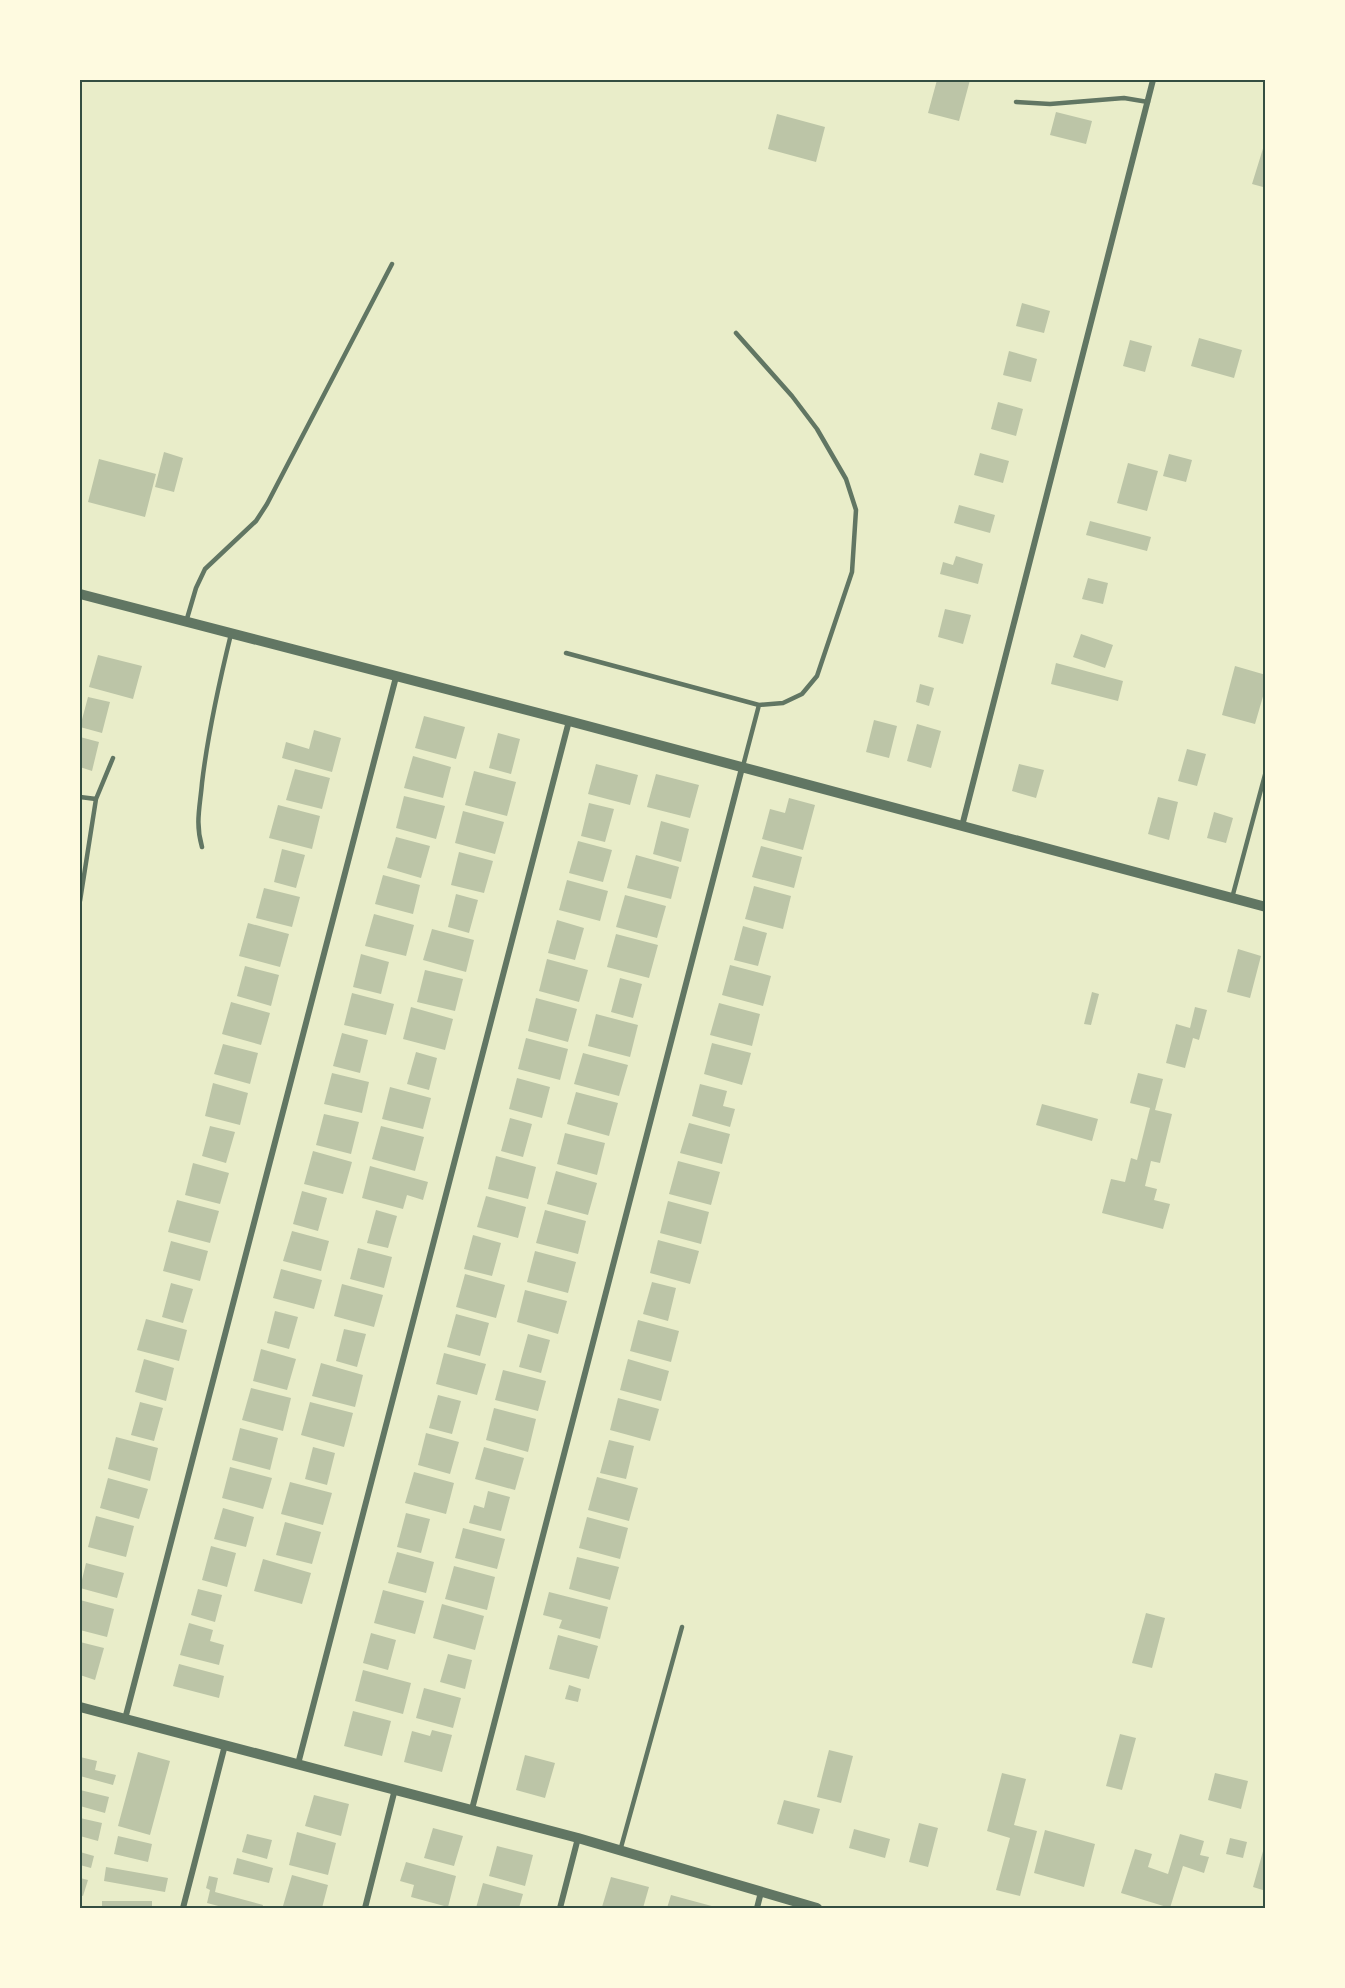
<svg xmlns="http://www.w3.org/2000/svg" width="1345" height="1988" font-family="'Times New Roman',serif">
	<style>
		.building { fill: #bcc5a7 }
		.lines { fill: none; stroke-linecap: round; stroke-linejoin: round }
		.service { stroke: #617663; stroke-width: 4.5 }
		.minor { stroke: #617663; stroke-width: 6 }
		.tertiary { stroke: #617663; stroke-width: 10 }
		.neatline { fill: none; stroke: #344e41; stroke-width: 2 }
	</style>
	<rect width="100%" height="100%" fill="#e9edc9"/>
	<!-- building -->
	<path class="building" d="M937,80H970L959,121L928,113Z
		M1056,112L1092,121L1086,144L1050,135Z
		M777,114L825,127L816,162L768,149Z
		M1265,142L1266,179L1263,187L1252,184Z
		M1022,303L1050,311L1044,333L1016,326Z
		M1199,338L1242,350L1234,378L1191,366Z
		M1130,340L1152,346L1145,372L1123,366Z
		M1009,351L1037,359L1031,382L1003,375Z
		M998,402L1023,409L1016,436L991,429Z
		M164,452L183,458L174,492L155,487Z
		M980,453L1009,461L1003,483L974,475Z
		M1169,454L1192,460L1186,482L1163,476Z
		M99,459L156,474L145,517L88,502Z
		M1128,463L1158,471L1147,511L1117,503Z
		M959,505L995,515L990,533L954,523Z
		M1090,521L1151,537L1147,551L1086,535Z
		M956,556L983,564L978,584L940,574L943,562L953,565Z
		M1088,578L1108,583L1103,604L1082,599Z
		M945,609L971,615L963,644L938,637Z
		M1081,634L1113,645L1105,668L1073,657Z
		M98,655L142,666L133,699L89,687Z
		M1056,663L1123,681L1118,701L1051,684Z
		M1235,666L1266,675V686L1255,724L1222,715Z
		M920,684L934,688L929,706L916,702Z
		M88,697L110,702L102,733L80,727Z
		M424,716L465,727L456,759L415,748Z
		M874,720L897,726L889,758L866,752Z
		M917,724L941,731L931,768L907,761Z
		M314,730L341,738L332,772L282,758L286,742L309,749Z
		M498,733L520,739L511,774L489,768Z
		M80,737L99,742L92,771L80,767Z
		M1187,749L1206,754L1197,786L1178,781Z
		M413,756L451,767L443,798L404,788Z
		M596,764L638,775L630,805L588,794Z
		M1019,764L1044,770L1036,798L1012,791Z
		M295,769L330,778L322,809L286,800Z
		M474,771L516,782L507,816L465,805Z
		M656,774L699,785L690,818L647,807Z
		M404,796L445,806L436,839L396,828Z
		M1158,797L1178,802L1169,840L1148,834Z
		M789,798L815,805L803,850L762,839L770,809L785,813Z
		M589,803L614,809L605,842L581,836Z
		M278,805L320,816L312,849L269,838Z
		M463,811L504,822L495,854L455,843Z
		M1214,812L1233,818L1226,843L1207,838Z
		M661,821L689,829L681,862L653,854Z
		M396,837L430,846L421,878L387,868Z
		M578,841L612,850L603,882L569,873Z
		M761,846L802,857L794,888L752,877Z
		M282,849L305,855L296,888L274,882Z
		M459,852L493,861L484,893L451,885Z
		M636,855L679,867L671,899L627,888Z
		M383,875L420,885L413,914L375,904Z
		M567,880L608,891L600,921L559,910Z
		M754,886L791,896L783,929L745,919Z
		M264,888L300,897L292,927L256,918Z
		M456,894L478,900L469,933L448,927Z
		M625,895L666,906L657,938L616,927Z
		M374,914L414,925L406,956L365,946Z
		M557,920L584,928L575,960L548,953Z
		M248,923L289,934L280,967L239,956Z
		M743,926L767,933L758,966L734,960Z
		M432,929L474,940L466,972L423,960Z
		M616,934L658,945L649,978L607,967Z
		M1238,949L1261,956L1250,998L1227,992Z
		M361,954L389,962L381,994L353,987Z
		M547,959L588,970L579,1002L539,991Z
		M730,965L771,976L763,1006L722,995Z
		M245,966L279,975L271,1006L237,996Z
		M425,970L463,979L455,1011L417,1002Z
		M620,978L642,984L633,1018L611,1012Z
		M1092,992L1099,994L1091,1025L1084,1024Z
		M352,993L394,1004L386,1035L344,1025Z
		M536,998L577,1009L568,1042L528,1031Z
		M231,1002L270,1013L261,1045L222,1034Z
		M719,1003L760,1014L752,1046L710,1035Z
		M411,1007L453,1019L445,1050L403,1039Z
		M1195,1007L1207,1010L1199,1040L1193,1038L1185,1068L1166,1063L1176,1024L1190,1028Z
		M596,1014L638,1025L630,1057L588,1046Z
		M342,1033L368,1040L360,1073L333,1066Z
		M526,1038L568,1049L560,1080L518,1069Z
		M712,1043L751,1053L742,1085L704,1074Z
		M223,1044L258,1053L250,1084L214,1074Z
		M416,1052L437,1058L429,1090L407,1084Z
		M583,1053L628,1065L619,1096L574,1084Z
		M332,1073L369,1082L362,1113L324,1104Z
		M1138,1073L1163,1079L1155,1110L1172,1114L1160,1163L1151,1161L1145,1186L1157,1189L1154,1200L1170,1204L1163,1229L1102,1213L1111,1179L1125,1182L1131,1158L1137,1160L1150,1108L1130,1103Z
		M517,1078L550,1087L542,1118L509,1109Z
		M213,1083L248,1093L240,1125L205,1116Z
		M700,1084L727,1091L723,1106L735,1109L730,1127L692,1116Z
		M390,1087L431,1098L423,1129L382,1119Z
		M576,1092L618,1103L609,1136L567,1124Z
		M1042,1104L1098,1119L1092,1141L1036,1125Z
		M324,1114L359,1122L351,1154L316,1145Z
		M510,1118L532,1124L523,1157L501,1151Z
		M689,1123L730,1134L722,1164L680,1153Z
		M210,1126L235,1132L226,1163L202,1156Z
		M381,1126L424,1137L415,1171L372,1159Z
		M565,1133L605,1143L597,1175L557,1164Z
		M313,1151L352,1162L343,1194L304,1184Z
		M496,1156L536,1167L528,1199L488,1189Z
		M678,1161L720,1172L711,1205L669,1194Z
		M193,1163L229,1173L220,1204L185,1195Z
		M370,1166L428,1182L423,1200L407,1195L403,1209L362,1198Z
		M556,1171L597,1183L588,1215L547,1204Z
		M302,1191L327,1198L318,1231L293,1224Z
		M486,1196L526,1207L518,1238L477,1227Z
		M177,1200L219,1211L210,1243L168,1232Z
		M668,1201L709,1212L701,1244L660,1233Z
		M376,1210L397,1216L388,1248L367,1243Z
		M545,1210L586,1221L578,1254L536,1243Z
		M292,1231L329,1241L321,1271L283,1261Z
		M473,1235L501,1243L492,1276L464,1269Z
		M658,1240L699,1251L690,1284L650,1273Z
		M171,1241L208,1251L200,1281L163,1271Z
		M358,1248L392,1257L384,1288L350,1279Z
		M535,1251L576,1262L568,1293L527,1282Z
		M281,1269L322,1280L314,1309L273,1298Z
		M465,1274L505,1285L496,1318L456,1307Z
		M652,1282L676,1288L668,1321L643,1314Z
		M171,1283L193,1289L183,1323L162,1317Z
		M342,1284L383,1295L374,1327L334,1316Z
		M525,1290L567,1301L558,1334L517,1322Z
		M275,1311L298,1317L289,1349L267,1343Z
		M456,1314L489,1323L480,1356L447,1347Z
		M146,1319L187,1330L179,1361L137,1350Z
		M638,1320L679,1331L671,1362L630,1351Z
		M344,1329L366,1334L357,1367L336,1361Z
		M528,1334L550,1340L541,1373L519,1367Z
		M261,1349L296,1359L287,1390L253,1381Z
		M444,1353L486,1364L477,1395L436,1384Z
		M144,1359L174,1368L166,1401L135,1392Z
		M628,1359L669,1371L661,1401L620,1390Z
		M321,1363L363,1375L355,1407L312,1396Z
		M503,1370L546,1381L538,1411L495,1400Z
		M251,1388L291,1398L283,1431L242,1420Z
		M438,1395L461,1401L452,1434L429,1428Z
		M618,1398L659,1409L650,1441L610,1430Z
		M140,1402L163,1408L154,1441L131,1435Z
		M310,1402L353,1413L344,1447L301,1435Z
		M494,1408L536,1419L528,1452L486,1440Z
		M240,1428L278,1438L270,1470L232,1460Z
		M426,1433L459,1442L450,1474L418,1465Z
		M116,1437L158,1448L150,1481L108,1469Z
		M609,1440L634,1446L626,1479L600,1473Z
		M313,1447L335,1453L327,1485L305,1479Z
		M484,1447L524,1458L515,1490L475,1479Z
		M230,1467L272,1478L263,1509L222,1498Z
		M414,1472L454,1483L446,1514L405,1503Z
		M597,1477L638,1488L629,1521L588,1510Z
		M108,1478L148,1489L139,1519L100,1508Z
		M290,1482L332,1493L323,1525L281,1514Z
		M488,1491L510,1497L501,1531L469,1523L474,1505L484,1508Z
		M223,1508L254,1517L246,1547L214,1539Z
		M406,1513L430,1519L421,1553L397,1547Z
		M96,1516L134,1526L126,1557L88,1547Z
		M587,1517L628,1528L620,1559L579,1548Z
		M285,1522L321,1532L312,1564L276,1555Z
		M463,1528L505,1539L497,1569L455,1558Z
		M211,1546L236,1553L227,1587L202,1580Z
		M397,1552L434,1562L426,1593L388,1583Z
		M577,1557L619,1567L610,1600L569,1589Z
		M263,1559L311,1573L302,1604L254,1591Z
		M86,1563L124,1573L117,1598L80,1588Z
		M454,1566L495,1577L487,1610L445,1599Z
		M198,1589L222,1595L215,1622L191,1615Z
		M383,1590L424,1601L415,1634L374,1623Z
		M549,1592L608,1607L600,1639L559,1628L562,1620L543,1615Z
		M80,1600L114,1609L107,1637L80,1630Z
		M442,1604L484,1616L475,1650L433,1638Z
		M1146,1613L1165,1618L1152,1668L1132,1663Z
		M189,1623L213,1630L210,1641L224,1645L219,1665L180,1655Z
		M371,1633L396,1640L388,1670L363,1663Z
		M558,1635L598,1646L589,1679L549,1669Z
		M80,1642L104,1648L95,1680L80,1675Z
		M448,1654L472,1660L465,1689L440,1682Z
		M179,1664L224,1676L219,1698L173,1686Z
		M363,1670L411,1683L403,1714L355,1701Z
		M569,1685L581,1689L578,1702L565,1699Z
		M424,1688L461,1698L453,1728L416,1718Z
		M353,1711L391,1721L382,1756L344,1746Z
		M432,1730L452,1735L442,1772L404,1762L412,1731L430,1736Z
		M1120,1734L1136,1738L1122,1790L1106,1786Z
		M829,1750L853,1756L841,1803L817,1797Z
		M138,1752L170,1761L150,1835L118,1826Z
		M525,1755L555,1763L545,1798L516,1790Z
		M80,1757L97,1761L95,1770L116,1775L113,1785L80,1776Z
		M1002,1773L1026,1779L1014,1825L1037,1831L1020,1896L996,1890L1010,1838L987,1831Z
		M1215,1773L1248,1781L1241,1809L1208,1800Z
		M80,1790L109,1797L105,1813L80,1806Z
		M314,1795L349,1804L341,1836L305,1826Z
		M784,1800L820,1809L813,1834L777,1824Z
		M80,1818L102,1823L98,1841L80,1836Z
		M919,1823L938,1828L928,1867L909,1862Z
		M433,1828L463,1836L454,1866L424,1858Z
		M854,1829L890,1839L885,1858L849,1848Z
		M1045,1830L1095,1844L1084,1887L1034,1873Z
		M297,1832L336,1843L328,1875L289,1865Z
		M247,1834L272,1840L267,1859L242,1852Z
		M1180,1834L1204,1841L1200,1855L1209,1857L1204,1873L1183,1866L1170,1908L1121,1893L1135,1849L1152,1854L1148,1867L1168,1874Z
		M118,1836L152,1844L148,1862L114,1854Z
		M1230,1838L1247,1842L1243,1858L1226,1854Z
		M1265,1844H1266V1891L1253,1887Z
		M497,1846L533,1855L525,1886L489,1876Z
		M80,1852L94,1856L91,1868L80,1865Z
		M237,1858L273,1868L269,1883L233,1874Z
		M406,1862L456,1876L448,1907L411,1897L414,1885L400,1881Z
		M106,1867L168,1878L165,1892L104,1881Z
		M292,1875L328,1885L322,1908H293L283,1906Z
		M209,1876L218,1878L215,1892L263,1905L262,1908H226L207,1903L210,1890L206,1888Z
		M611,1877L649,1887L643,1908L602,1907Z
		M80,1878L88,1880L83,1896L80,1895Z
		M483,1883L523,1894L519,1908H476Z
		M671,1895L719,1908H667Z
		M102,1901H152V1908H102Z"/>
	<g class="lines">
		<!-- service -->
		<path class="service" d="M1016,102L1050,104L1124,98L1148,102
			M736,333L792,396L817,429L846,479L856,510L852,572L817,676L802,694L783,703L759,705
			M186,622L196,588L205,569L256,521L267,504L392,264
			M566,653L759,705L743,766
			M80,797L96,799L80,901
			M96,799L113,758
			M202,847C195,823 200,807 202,783C208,732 219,683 231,634
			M1232,898L1266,771
			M620,1851L682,1627"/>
		<!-- minor -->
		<path class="minor" d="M962,826L1153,80
			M125,1719L396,677
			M298,1764L569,721
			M472,1809L742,768
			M183,1908L225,1745
			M365,1908L395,1789
			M560,1908L578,1838
			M757,1908L761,1892"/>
		<!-- tertiary -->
		<path class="tertiary" d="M80,594L569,721L1266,907
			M80,1707L578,1838L817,1908"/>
	</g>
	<!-- border -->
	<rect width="1345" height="1988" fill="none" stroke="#fefae0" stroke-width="162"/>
	<rect x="81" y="81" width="1183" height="1826" class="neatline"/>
</svg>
